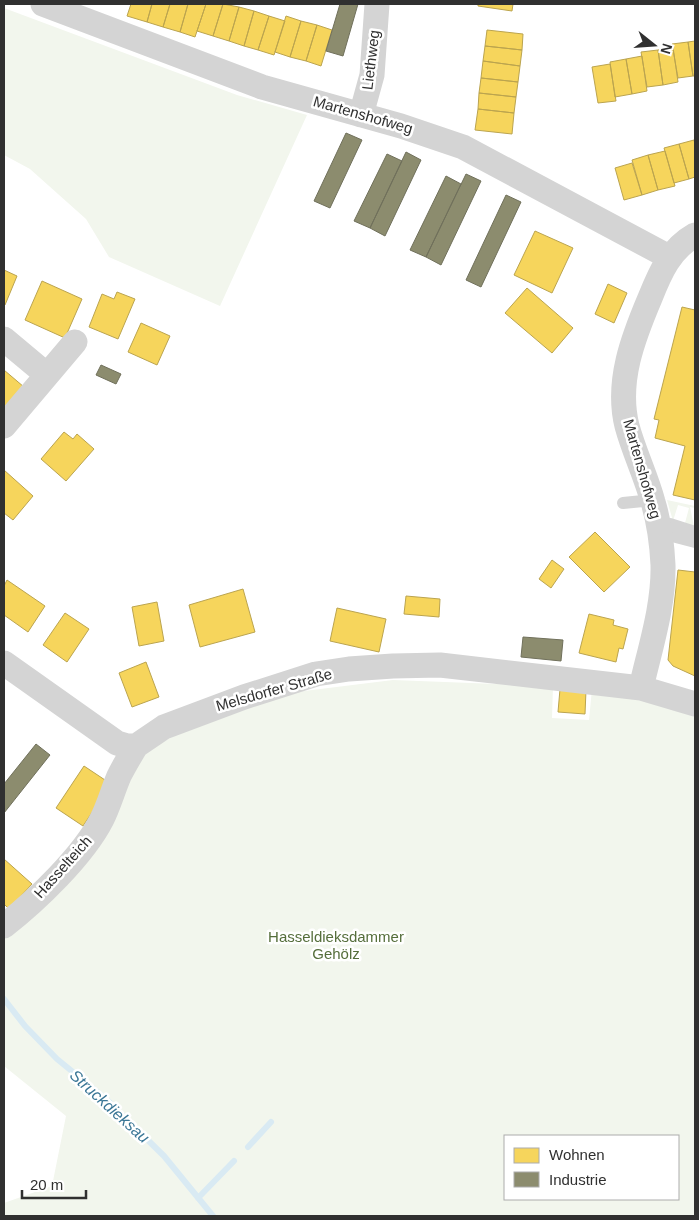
<svg xmlns="http://www.w3.org/2000/svg" width="699" height="1220" font-family="Arial,sans-serif">
	<style>
		.green { fill: #f2f6ed; fill-rule: evenodd }
		.homes { fill: #f6d55c; stroke: #bba44f }
		.industry { fill: #8c8c6e; stroke: #70705b }
		.lines { fill: none; stroke-linecap: round; stroke-linejoin: round }
		.stream { stroke: #d9eaf3; stroke-width: 6 }
		.service { stroke: #d4d4d4; stroke-width: 12 }
		.minor { stroke: #d4d4d4; stroke-width: 25 }
		.labels { text-anchor: middle; stroke-width: 5; stroke-linejoin: round; paint-order: stroke }
		.street-label { font-size: 15px; fill: #303030; stroke: #fff }
		.park-label { font-size: 15px; fill: #556e3b; stroke: #fff }
		.water-label { font-size: 16px; font-style: italic; fill: #3a7696; stroke: #fff }
	</style>
	<rect width="100%" height="100%" fill="#fff"/>
	<!-- green -->
	<path class="green" d="M4,8L237,95L307,115L220,306L109,257L86,219L30,169L4,155Z
		M667,500L695,506V508L690,507L694,526L685,523L689,508L678,505L673,521Z
		M393,680L553,686L552,718L589,720L592,689L638,695L695,717V1216H4V1203L52,1186L66,1116L4,1066V938L20,926L131,776L147,751L209,716L296,692ZM505,1136H678V1199H505Z"/>
	<!-- homes -->
	<path class="homes" d="M131,4H152L147,22L127,16Z
		M152,4H170L163,27L147,22Z
		M170,4H188L180,32L163,27Z
		M188,4H206L195,37L180,32Z
		M206,4H223L213,36L197,31Z
		M223,4L239,7L229,41L213,36Z
		M478,4H513L512,11L478,6Z
		M239,7L254,11L244,46L229,41Z
		M254,11L269,16L258,50L244,46Z
		M269,16L285,21L274,55L258,50Z
		M286,16L301,21L290,57L275,52Z
		M301,21L317,25L306,61L290,57Z
		M317,25L332,30L321,66L306,61Z
		M487,30L523,34L522,50L485,46Z
		M695,41V76H693L688,42Z
		M688,42L693,76L678,78L672,44Z
		M485,46L522,50L520,66L483,61Z
		M673,47L678,82L663,85L658,50Z
		M658,50L663,85L647,87L641,52Z
		M642,56L647,91L632,94L626,59Z
		M626,59L632,94L615,97L610,62Z
		M483,61L520,66L518,82L481,78Z
		M610,64L616,101L598,103L592,67Z
		M481,78L518,82L516,97L479,93Z
		M479,93L516,97L514,113L478,109Z
		M478,109L514,113L512,134L475,130Z
		M694,140L695,145V177L689,179L679,144Z
		M679,144L689,179L674,183L664,148Z
		M665,151L675,186L658,190L648,155Z
		M648,155L658,190L642,195L632,160Z
		M632,163L642,195L624,200L615,168Z
		M535,231L573,248L552,293L514,275Z
		M4,270L17,276L5,305H4Z
		M42,281L82,299L65,338L25,320Z
		M608,284L627,293L614,323L595,314Z
		M527,288L573,328L552,353L505,313Z
		M117,292L135,299L118,339L89,327L102,294L114,299Z
		M682,307L695,310V500L673,495L685,446L655,438L659,420L654,419Z
		M141,323L170,336L157,365L128,352Z
		M4,370L24,387L4,410Z
		M64,432L73,439L77,434L94,449L66,481L41,459Z
		M4,470L33,496L13,520L4,513Z
		M595,532L630,567L604,592L569,557Z
		M552,560L564,569L551,588L539,579Z
		M678,570L695,572V676L673,666L668,660Z
		M7,580L45,606L28,632L4,615V586Z
		M243,589L255,632L200,647L189,605Z
		M406,596L440,599L439,617L404,614Z
		M157,602L164,641L139,646L132,607Z
		M337,608L386,619L379,652L330,641Z
		M65,613L89,629L67,662L43,645Z
		M589,614L614,620L613,625L628,629L623,649L619,648L616,662L579,653Z
		M146,662L159,697L132,707L119,673Z
		M560,689L586,690L585,714L558,712Z
		M84,766L111,784L83,826L56,808Z
		M4,859L32,884L9,909L4,904Z"/>
	<!-- industry -->
	<path class="industry" d="M340,4H358L343,56L326,51Z
		M346,133L362,140L330,208L314,201Z
		M406,152L421,160L385,236L370,228Z
		M387,154L402,161L370,228L354,221Z
		M466,174L481,181L441,265L426,257Z
		M446,176L461,184L426,257L410,250Z
		M506,195L521,202L481,287L466,280Z
		M101,365L121,374L116,384L96,375Z
		M523,637L563,640L561,661L521,657Z
		M36,744L50,755L4,813V784Z"/>
	<g class="lines">
		<!-- stream -->
		<path class="stream" d="M4,999L25,1026L57,1059L106,1099L164,1156L213,1216
			M248,1147L271,1122
			M198,1198L234,1161"/>
		<!-- service -->
		<path class="service" d="M623,503L653,500
			M658,524H670L695,532
			M661,537L672,536L695,542"/>
		<!-- minor -->
		<path class="minor" d="M43,4L262,87L401,126L463,147L669,257
			M361,115L372,75L377,4
			M4,339L47,375
			M4,426L75,342
			M4,663L117,743L127,746H136L164,727L244,697L316,674L349,669L393,666L440,665L641,688L695,704
			M641,688C650,648 664,606 663,565C662,544 659,522 653,502C646,476 634,452 627,426C616,382 633,338 650,298C660,273 670,249 695,235
			M4,926C37,900 83,856 102,819C109,805 113,790 119,776C124,766 130,756 136,746"/>
	</g>
	<g class="labels">
		<!-- street labels -->
		<g class="street-label">
			<text transform="translate(371 60) rotate(-83)" y="5">Liethweg</text>
			<text transform="translate(363 115) rotate(16)" y="5">Martenshofweg</text>
			<text transform="translate(642 469) rotate(74)" y="5">Martenshofweg</text>
			<text transform="translate(274 690) rotate(-16)" y="5">Melsdorfer Straße</text>
			<text transform="translate(63 867) rotate(-48)" y="5">Hasselteich</text>
		</g>
		<!-- park labels -->
		<g class="park-label">
			<text x="336" y="942">Hasseldieksdammer<tspan x="336" dy="17">Gehölz</tspan></text>
		</g>
		<!-- water labels -->
		<g class="water-label">
			<text transform="translate(110 1106) rotate(42)" y="6">Struckdieksau</text>
		</g>
	</g>
	<!-- border -->
	<rect width="699" height="1220" fill="none" stroke="#303030" stroke-width="10"/>
	<!-- legend -->
	<rect x="504" y="1135" width="175" height="65" fill="#ffffff" stroke="#acacac"/>
	<rect x="514" y="1148" width="25" height="15" fill="#f6d55c" stroke="#acacac"/>
	<text x="549" y="1160" font-size="15" fill="#303030">Wohnen</text>
	<rect x="514" y="1172" width="25" height="15" fill="#8c8c6e" stroke="#acacac"/>
	<text x="549" y="1185" font-size="15" fill="#303030">Industrie</text>
	<!-- north arrow -->
	<g transform="translate(654 45) rotate(107)" stroke="#ffffff" stroke-width="4" paint-order="stroke">
	<path d="M0-4L9 19L0 12L-9 19Z" fill="#303030"/>
	<text y="-8" font-size="14" font-weight="bold" text-anchor="middle" fill="#303030">N</text>
	</g>
	<!-- scale -->
	<path d="M22 1190v8h64v-8" fill="none" stroke="#303030" stroke-width="2.5"/>
	<text x="30" y="1190" font-size="15" fill="#303030" stroke="#ffffff" stroke-width="4" paint-order="stroke">20 m</text>
</svg>
